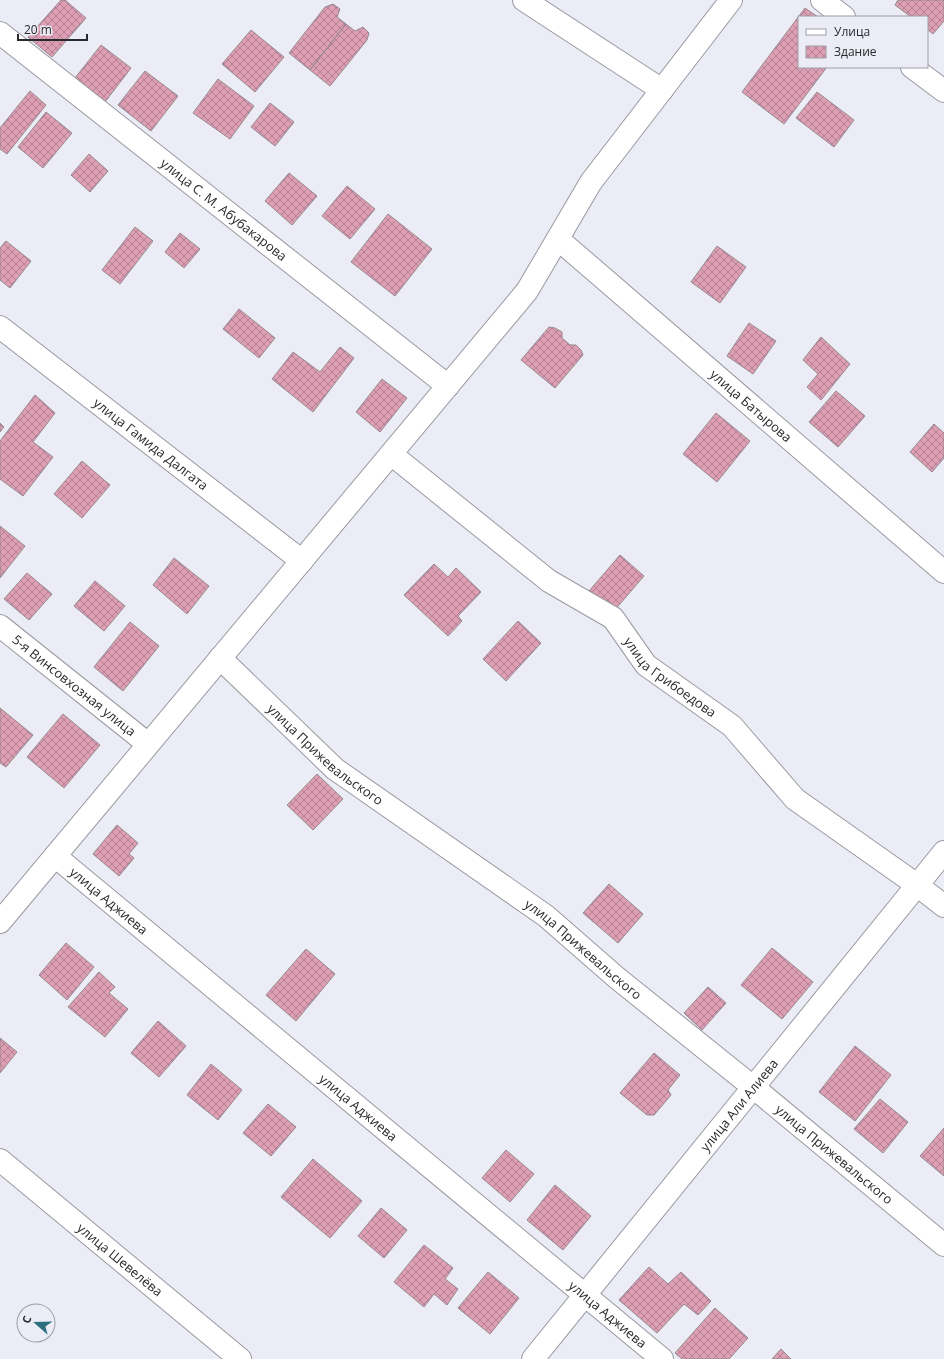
<svg xmlns="http://www.w3.org/2000/svg" width="944" height="1359" font-family="'Open Sans',sans-serif">
	<style>
		.building { fill: url(#building-cross-hatch); stroke: #948a8d }
		.lines { fill: none; stroke-linecap: round; stroke-linejoin: round }
		.street-casing { stroke: #9899a1; stroke-width: 24 }
		.street { stroke: #fff; stroke-width: 22 }
		.labels { text-anchor: middle; stroke-width: 4; stroke-linejoin: round; paint-order: stroke }
		.street-label { font-size: 13px; fill: #292a2d; stroke: #ebecf5 }
	</style>
	<defs>
		<pattern id="building-cross-hatch" width="8" height="8" patternUnits="userSpaceOnUse"><rect width="8" height="8" fill="#de9eb3"/><path d="M0 0l8 8M0 8l8-8" fill="none" stroke="#b48192"/></pattern>
	</defs>
	<rect width="100%" height="100%" fill="#ebecf5"/>
	<!-- building -->
	<path class="building" d="M61,0H65L86,18L52,57L28,37Z
		M898,0H944V21L933,34L927,29V17H911L895,5Z
		M333,4L340,9L337,17L346,24L310,70L289,53L325,7Z
		M805,8L818,17H799V67H827L784,124L742,92Z
		M346,24L355,31L363,27L369,33L367,40L330,86L310,70Z
		M251,30L284,57L255,92L222,64Z
		M101,45L131,68L105,102L75,78Z
		M145,71L178,96L151,131L118,105Z
		M218,79L254,106L230,139L193,113Z
		M30,91L46,105L7,154L0,149V128Z
		M817,92L854,120L834,147L796,118Z
		M270,103L294,122L275,146L251,127Z
		M46,112L72,133L43,168L18,147Z
		M89,154L108,171L90,192L71,175Z
		M289,173L317,196L292,225L265,201Z
		M347,186L375,209L350,239L322,216Z
		M388,214L432,249L395,296L351,262Z
		M135,227L153,241L120,284L102,270Z
		M180,233L200,249L184,268L165,252Z
		M6,241L31,261L10,288L0,280V248Z
		M717,246L746,267L720,303L691,282Z
		M239,309L275,338L259,358L223,329Z
		M749,323L776,341L753,374L727,356Z
		M549,327L555,328L562,332V338L570,345H576L581,350L583,355L555,388L521,360Z
		M821,337L850,364L821,400L807,387L818,374L803,360Z
		M340,347L354,358L313,412L272,379L293,352L320,372Z
		M382,379L407,398L380,432L356,412Z
		M836,391L865,416L838,447L809,422Z
		M35,395L55,413L33,442L53,457L23,496L0,479V441Z
		M716,413L750,441L717,482L683,454Z
		M0,423L4,427L0,432Z
		M934,424L944,433V458L932,472L910,452Z
		M82,461L110,485L82,518L54,494Z
		M0,526L25,546L0,578Z
		M620,555L644,576L613,612L589,591Z
		M174,558L209,586L187,614L153,585Z
		M434,564L448,577L456,568L481,592L458,616L462,621L448,636L404,595Z
		M27,573L52,594L29,620L4,599Z
		M95,581L125,606L104,631L74,606Z
		M518,621L541,643L506,681L483,659Z
		M130,622L159,646L123,691L94,667Z
		M0,708L33,735L6,767L0,763Z
		M63,714L100,745L64,788L27,757Z
		M317,774L343,799L313,830L287,805Z
		M117,825L138,843L129,854L134,858L119,876L93,854Z
		M609,884L643,914L618,943L583,913Z
		M66,943L94,967L67,1000L39,975Z
		M772,948L813,982L782,1019L741,985Z
		M306,949L335,974L296,1021L266,995Z
		M99,972L115,987L109,993L128,1009L105,1037L68,1007Z
		M708,987L726,1003L702,1030L684,1013Z
		M158,1021L186,1046L159,1077L131,1053Z
		M0,1038L17,1052L0,1073Z
		M855,1046L891,1075L855,1121L819,1092Z
		M654,1053L680,1075L668,1090L671,1095L654,1115H647L620,1093Z
		M211,1064L242,1090L218,1120L187,1095Z
		M880,1099L908,1122L883,1153L854,1129Z
		M268,1104L296,1127L271,1156L243,1133Z
		M944,1128V1176L920,1156Z
		M506,1150L534,1174L510,1202L482,1178Z
		M313,1159L362,1201L330,1238L281,1197Z
		M555,1185L591,1216L563,1250L527,1220Z
		M381,1208L407,1230L384,1258L358,1236Z
		M424,1245L453,1268L445,1279L458,1289L447,1305L434,1294L424,1307L394,1282Z
		M649,1267L668,1284L681,1272L711,1301L698,1315L684,1304L657,1333L619,1300Z
		M488,1272L519,1298L490,1334L458,1308Z
		M715,1308L748,1338L729,1359H682L675,1353Z
		M781,1349L791,1359H772Z"/>
	<g class="lines">
		<defs>
			<g id="street">
				<path d="M524,0L662,90"/>
				<path d="M822,0L844,17"/>
				<path id="s1" d="M0,33L448,386"/>
				<path d="M912,67L944,91"/>
				<path id="s2" d="M558,239L944,572"/>
				<path id="s3" d="M0,327L302,561"/>
				<path id="s4" d="M391,454L549,581L613,618L646,665L732,726L795,799L917,885L944,906"/>
				<path id="s5" d="M0,626L148,744"/>
				<path id="s6" d="M220,658L335,769L546,916L617,978L753,1087L944,1245"/>
				<path id="s7" d="M55,856L662,1359"/>
				<path d="M0,922L527,291L591,182L731,0"/>
				<path id="s8" d="M0,1160L240,1359"/>
				<path id="s9" d="M533,1359L944,852"/>
			</g>
		</defs>
		<!-- street casing -->
		<use href="#street" class="street-casing"/>
		<!-- street -->
		<use href="#street" class="street"/>
	</g>
	<g class="labels">
		<!-- street labels -->
		<g class="street-label">
			<text dy="5" stroke="none"><textPath href="#s1" startOffset="285">улица С. М. Абубакарова</textPath></text>
			<text dy="5" stroke="none"><textPath href="#s2" startOffset="255">улица Батырова</textPath></text>
			<text dy="5" stroke="none"><textPath href="#s3" startOffset="191">улица Гамида Далгата</textPath></text>
			<text dy="5" stroke="none"><textPath href="#s4" startOffset="360">улица Грибоедова</textPath></text>
			<text dy="5" stroke="none"><textPath href="#s5" startOffset="95">5-я Винсовхозная улица</textPath></text>
			<text dy="5" stroke="none"><textPath href="#s6" startOffset="143">улица Прижевальского</textPath></text>
			<text dy="5" stroke="none"><textPath href="#s7" startOffset="70">улица Аджиева</textPath></text>
			<text dy="5" stroke="none"><textPath href="#s6" startOffset="467">улица Прижевальского</textPath></text>
			<text dy="5" stroke="none"><textPath href="#s9" startOffset="327">улица Али Алиева</textPath></text>
			<text dy="5" stroke="none"><textPath href="#s7" startOffset="394">улица Аджиева</textPath></text>
			<text dy="5" stroke="none"><textPath href="#s6" startOffset="791">улица Прижевальского</textPath></text>
			<text dy="5" stroke="none"><textPath href="#s8" startOffset="156">улица Шевелёва</textPath></text>
			<text dy="5" stroke="none"><textPath href="#s7" startOffset="718">улица Аджиева</textPath></text>
		</g>
	</g>
	<!-- legend -->
	<rect x="798" y="16" width="130" height="52" fill="#ebecf5" stroke="#9d9ea5"/>
	<rect x="806" y="29" width="20" height="6" fill="#ffffff" stroke="#9d9ea5"/>
	<text x="834" y="36" font-size="12" fill="#292a2d">Улица</text>
	<rect x="806" y="46" width="20" height="12" fill="url(#building-cross-hatch)" stroke="#9d9ea5"/>
	<text x="834" y="56" font-size="12" fill="#292a2d">Здание</text>
	<!-- north arrow -->
	<g transform="translate(36 1323) rotate(290)"><circle r="19" fill="#ebecf5" stroke="#9d9ea5"/>
	<path d="M0-3L7 15L0 10L-7 15Z" fill="#2c7080"/>
	<text y="-6" font-size="11" font-weight="bold" text-anchor="middle" fill="#292a2d">С</text>
	</g>
	<!-- scale -->
	<path d="M18 34v6h69v-6" fill="none" stroke="#292a2d" stroke-width="2"/>
	<text x="24" y="34" font-size="12" fill="#292a2d" stroke="#ebecf5" stroke-width="3" paint-order="stroke">20 m</text>
</svg>
